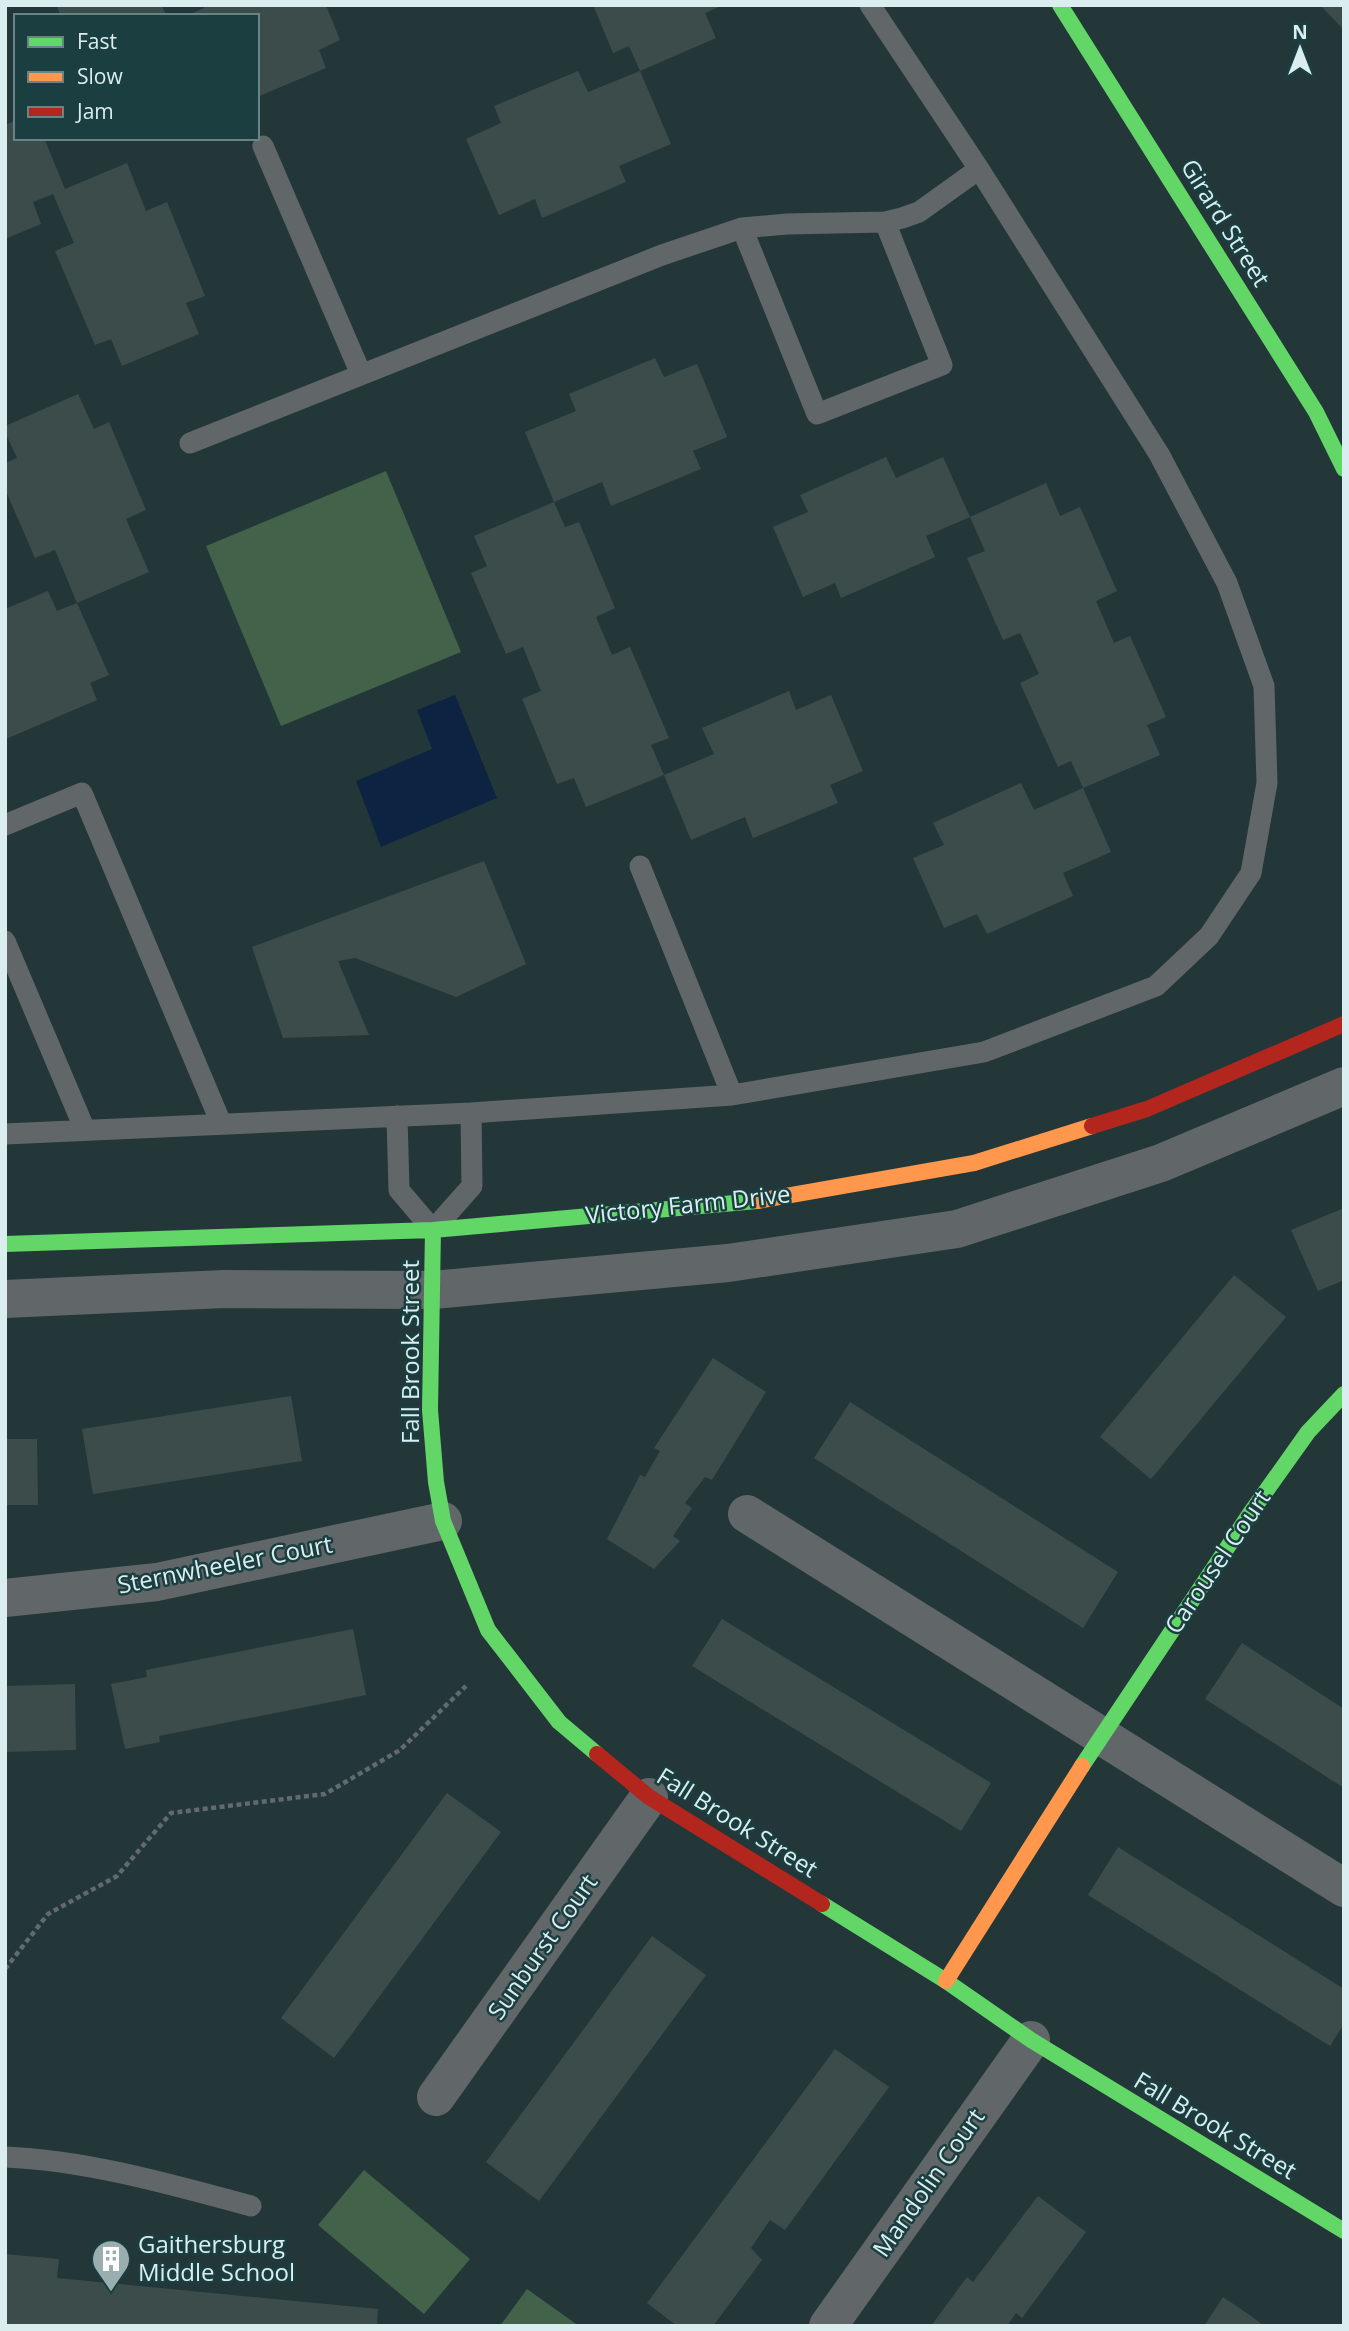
<svg xmlns="http://www.w3.org/2000/svg" width="1349" height="2331" font-family="'Open Sans',sans-serif">
	<style>
		.green { fill: #426249 }
		.water { fill: #0c2442 }
		.building { fill: #3c4c4b }
		.lines { fill: none; stroke-linecap: round; stroke-linejoin: round }
		.path { stroke: #616a6c; stroke-width: 4.5; stroke-dasharray: 5 3.5; stroke-linecap: butt }
		.lane { stroke: #616769; stroke-width: 21 }
		.street { stroke: #616769; stroke-width: 38 }
		.fast { stroke: #63d668; stroke-width: 16 }
		.slow { stroke: #ff974d; stroke-width: 16 }
		.jam { stroke: #b3261e; stroke-width: 16 }
		.labels { text-anchor: middle; stroke-width: 5; stroke-linejoin: round; paint-order: stroke }
		.street-label { font-size: 24px; fill: #daeeef; stroke: #1b3e41 }
		.poi-label { font-size: 24px; fill: #daeeef; stroke: #1b3e41; text-anchor: start }
	</style>
	<rect width="100%" height="100%" fill="#233739"/>
	<!-- green -->
	<path class="green" d="M386,471L461,652L281,726L206,546Z
		M364,2170L470,2259L424,2314L318,2225Z
		M527,2289L579,2326H500Z"/>
	<!-- water -->
	<path class="water" d="M455,695L497,798L381,847L356,781L432,749L417,710Z"/>
	<!-- building -->
	<path class="building" d="M56,5H162L166,16H61Z
		M203,5H326L340,40L319,50L326,68L257,97V16H186L204,8Z
		M593,5H723L705,13L716,38L640,71L629,46L613,53Z
		M1320,5H1344V30Z
		M578,71L588,92L640,71L671,144L619,166L626,182L542,218L535,199L499,215L466,139L501,123L494,106Z
		M16,120V138H44L65,189L127,163L146,211L167,202L205,296L186,303L199,334L122,366L111,339L95,345L55,251L74,243L53,194L33,202L41,224L5,239V125Z
		M655,358L664,377L697,364L727,437L693,451L701,469L611,506L602,482L554,502L525,432L576,411L569,394Z
		M78,394L94,429L109,422L146,510L126,519L149,572L77,603L55,550L35,558L5,489V463L17,458L5,432V426Z
		M886,457L896,478L943,457L970,517L926,536L935,557L841,598L835,583L803,597L773,527L808,512L800,495Z
		M1046,483L1060,516L1080,507L1117,591L1096,601L1114,643L1130,636L1166,717L1147,725L1160,755L1083,788L1071,761L1058,767L1020,683L1039,674L1020,633L1003,640L967,558L985,551L970,517Z
		M554,502L565,527L579,522L615,608L596,617L612,655L630,647L669,738L651,745L664,775L586,807L574,778L557,784L522,699L541,691L523,647L506,654L471,573L487,566L474,536Z
		M48,591L57,611L77,603L109,675L90,683L97,700L6,739L5,609Z
		M789,691L796,710L831,695L863,771L830,785L838,803L753,838L745,817L691,840L664,775L714,754L702,728Z
		M1021,783L1034,810L1083,788L1111,852L1063,873L1073,896L987,934L977,914L944,928L913,858L944,845L933,823Z
		M484,861L526,964L456,997L355,958L338,961L369,1035L283,1038L252,947Z
		M1344,1208V1280L1318,1291L1291,1230Z
		M1234,1275L1286,1317L1151,1479L1100,1437Z
		M713,1358L766,1392L712,1480L705,1477L685,1503L692,1508L673,1536L680,1541L654,1569L607,1539L640,1475L645,1477L660,1451L654,1448Z
		M291,1396L302,1461L93,1494L82,1429Z
		M850,1402L1118,1572L1083,1628L814,1458Z
		M5,1439H37L38,1505H5Z
		M722,1619L991,1783L961,1831L692,1666Z
		M353,1629L366,1695L159,1736L160,1742L125,1749L111,1684L147,1677L146,1670Z
		M1242,1643L1344,1709V1788L1205,1699Z
		M75,1684L76,1750L5,1752V1686Z
		M447,1793L501,1832L334,2058L281,2018Z
		M1118,1847L1344,1989V2024L1330,2046L1088,1895Z
		M652,1936L706,1975L539,2201L486,2162Z
		M835,2049L889,2087L785,2230L770,2220L751,2248L762,2260L713,2326H677L647,2303Z
		M1038,2196L1086,2232L1022,2318L1016,2313L1007,2326H931L967,2277L973,2282Z
		M5,2254L59,2259L57,2278L378,2309L377,2326H5Z
		M1223,2297L1251,2316L1264,2326H1204Z"/>
	<g class="lines">
		<!-- path -->
		<path class="path" d="M5,1969L48,1914L117,1876L171,1813L325,1794L400,1750L466,1686"/>
		<!-- lane -->
		<path class="lane" d="M263,146L361,374
			M742,228L817,414L942,365L885,222
			M190,443L662,255L742,228L787,224L885,222L902,218L919,212L979,169
			M5,825L82,793L221,1123
			M640,866L732,1095
			M5,941L85,1130
			M397,1116L399,1190L433,1230L472,1186L471,1113
			M5,1134L471,1113L732,1095L984,1052L1156,986L1209,936L1251,873L1267,783L1264,686L1227,583L1159,454L979,169L870,5
			M5,2157C86,2160 173,2185 251,2206"/>
		<!-- street -->
		<path class="street" d="M5,1299L224,1289L433,1290L728,1263L957,1229L1161,1163L1344,1086
			M747,1514L1344,1888
			M5,1598L157,1582L443,1521
			M436,2097L649,1797
			M828,2326L1031,2040"/>
		<!-- fast -->
		<path class="fast" d="M1060,5L1316,412L1344,469
			M433,1230L430,1410L436,1482L443,1521L488,1630L559,1722L597,1754
			M5,1244L433,1230L757,1201
			M1082,1766L1249,1515L1308,1432L1344,1394
			M822,1904L946,1981L1031,2040L1344,2231"/>
		<!-- slow -->
		<path class="slow" d="M757,1201L974,1163L1092,1126
			M946,1981L1082,1766"/>
		<!-- jam -->
		<path class="jam" d="M1092,1126L1147,1109L1344,1024
			M597,1754L649,1797L822,1904"/>
	</g>
	<!-- icons -->
	<defs>
		<symbol id="building-pin" viewBox="-11 -11 22 30"><path d="M0 17L-7.5 6A9.5 9.5 0 1 1 7.5 6Z" fill="#9aaeaf" stroke="#1b3e41"/><path d="M-4-6H4V6H1V3H-1V6H-4ZM-2.5-4.3h1.7v1.8h-1.7ZM.8-4.3h1.7v1.8H.8ZM-2.5-1h1.7V.8h-1.7ZM.8-1h1.7V.8H.8Z" fill="#fff"/></symbol>
	</defs>
	<g fill-rule="evenodd">
		<use href="#building-pin" x="89" y="2237" width="44" height="60"/>
	</g>
	<g class="labels">
		<!-- street labels -->
		<g class="street-label">
			<text transform="translate(1225 223) rotate(58)" y="8">Girard Street</text>
			<text transform="translate(688 1205) rotate(-6)" y="8">Victory Farm Drive</text>
			<text transform="translate(411 1352) rotate(-90)" y="8">Fall Brook Street</text>
			<text transform="translate(1218 1562) rotate(-56)" y="8">Carousel Court</text>
			<text transform="translate(225 1565) rotate(-11)" y="8">Sternwheeler Court</text>
			<text transform="translate(737 1823) rotate(32)" y="8">Fall Brook Street</text>
			<text transform="translate(543 1947) rotate(-55)" y="8">Sunburst Court</text>
			<text transform="translate(1215 2126) rotate(31)" y="8">Fall Brook Street</text>
			<text transform="translate(929 2183) rotate(-55)" y="8">Mandolin Court</text>
		</g>
		<!-- poi labels -->
		<g class="poi-label">
			<text x="138" y="2253">Gaithersburg<tspan x="138" dy="28">Middle School</tspan></text>
		</g>
	</g>
	<!-- border -->
	<rect width="1349" height="2331" fill="none" stroke="#daeeef" stroke-width="14"/>
	<!-- legend -->
	<rect x="14" y="14" width="245" height="126" fill="#1b3e41" stroke="#678487" stroke-width="2"/>
	<rect x="28" y="37" width="35" height="10" fill="#63d668" stroke="#678487" stroke-width="2"/>
	<text x="77" y="49" font-size="21" fill="#daeeef">Fast</text>
	<rect x="28" y="72" width="35" height="10" fill="#ff974d" stroke="#678487" stroke-width="2"/>
	<text x="77" y="84" font-size="21" fill="#daeeef">Slow</text>
	<rect x="28" y="107" width="35" height="10" fill="#b3261e" stroke="#678487" stroke-width="2"/>
	<text x="77" y="119" font-size="21" fill="#daeeef">Jam</text>
	<!-- north arrow -->
	<g transform="translate(1300 49)" stroke="#1b3e41" stroke-width="5" paint-order="stroke">
	<path d="M0-5L12 26L0 18L-12 26Z" fill="#daeeef"/>
	<text y="-10" font-size="19" font-weight="bold" text-anchor="middle" fill="#daeeef">N</text>
	</g>
</svg>
